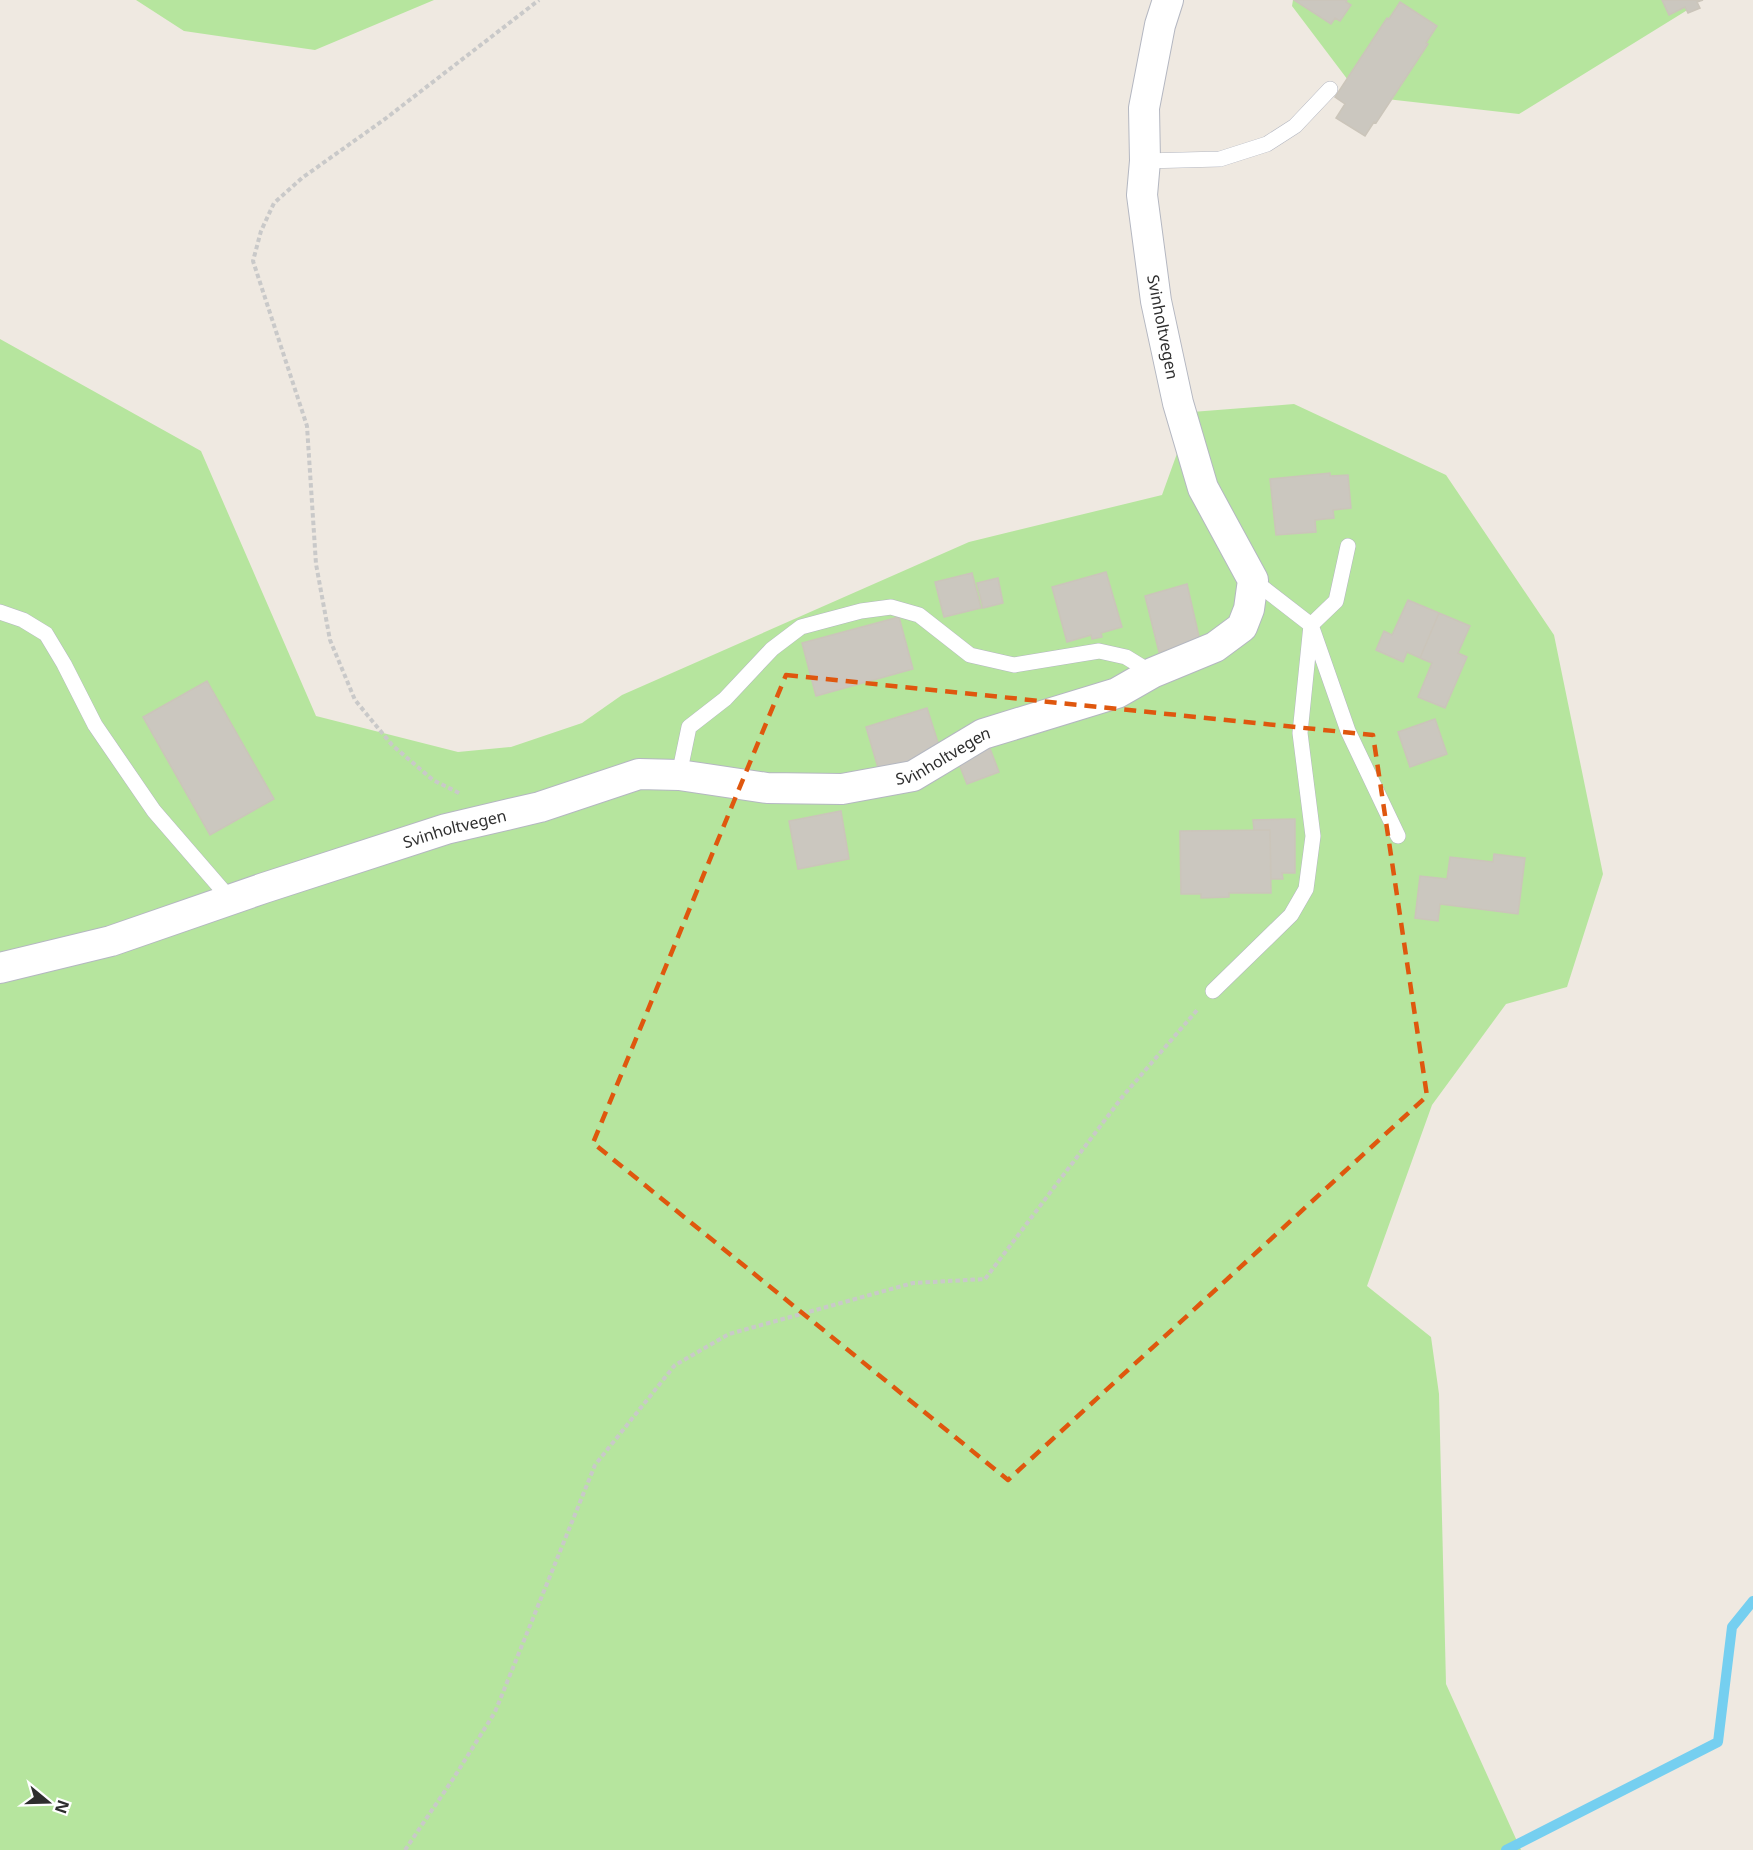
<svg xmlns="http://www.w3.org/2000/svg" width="1753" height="1850" font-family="'Noto Sans',sans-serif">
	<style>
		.green { fill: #b6e59e }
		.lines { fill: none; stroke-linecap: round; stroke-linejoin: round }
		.stream { stroke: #75cff0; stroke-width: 10 }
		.building { fill: #cbc7bf; stroke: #cbc5ba; stroke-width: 1.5 }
		.service-casing { stroke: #b4b7c1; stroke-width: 16 }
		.minor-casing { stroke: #b4b7c1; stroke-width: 32 }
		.path { stroke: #c9c9c9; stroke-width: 4; stroke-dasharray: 4.5 3; stroke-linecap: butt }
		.service { stroke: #fff; stroke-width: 15 }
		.minor { stroke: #fff; stroke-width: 30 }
		.marked { fill: none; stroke: #df570e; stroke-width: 4.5; stroke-dasharray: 12 8; stroke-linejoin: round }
		.labels { text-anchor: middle; stroke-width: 4.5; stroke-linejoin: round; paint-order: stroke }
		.street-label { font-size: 16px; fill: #2e2e2e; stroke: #fff }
	</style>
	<rect width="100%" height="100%" fill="#efe9e1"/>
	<!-- green -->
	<path class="green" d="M136,0H434L315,50L184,31Z
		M1293,0H1693L1689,9L1519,114L1360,96L1292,6Z
		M0,339L201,451L316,716L458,752L511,747L582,723L622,695L969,542L1162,495L1192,412L1294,404L1446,475L1554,635L1603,874L1567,987L1506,1004L1432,1105L1367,1286L1431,1337L1439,1394L1446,1684L1521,1850H0Z"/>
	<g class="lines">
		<!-- stream -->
		<path class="stream" d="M1506,1850L1718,1742L1732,1627L1753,1601"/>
	</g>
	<!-- building -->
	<path class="building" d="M1294,0H1347L1346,2L1351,5L1340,21L1335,18L1331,24Z
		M1662,0H1703L1697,2L1700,8L1688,13L1685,7L1669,15Z
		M1400,2L1437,26L1426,43L1428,44L1376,123L1374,122L1365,136L1336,118L1345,104L1335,97L1387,18L1389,19Z
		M1330,473V476L1348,475L1351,508L1333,510L1334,518L1315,520L1316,532L1276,535L1270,479Z
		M1106,572L1122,627L1101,633L1102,637L1092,639L1091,635L1067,642L1052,587Z
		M972,573L981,608L944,617L935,582Z
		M998,578L1003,603L983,608L977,583Z
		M1187,584L1200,641L1159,652L1145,596Z
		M1408,600L1439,613L1420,658L1407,652L1403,662L1376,650L1384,631L1392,635Z
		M1439,613L1470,626L1458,653L1467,657L1445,708L1418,697L1432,663L1420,658Z
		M899,617L913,669L816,696L802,643Z
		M207,681L274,799L210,835L143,717Z
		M927,708L941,752L879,771L866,727Z
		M1435,719L1447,754L1410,767L1398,732Z
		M989,746L999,772L967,784L957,759Z
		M841,811L849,859L798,869L789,821Z
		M1295,819V873H1282L1283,879H1271L1270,830H1254L1253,820Z
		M1270,830L1271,893H1229V897L1201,898V894H1181L1180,831Z
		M1494,854L1525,858L1518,914L1440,904L1438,921L1415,918L1420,876L1447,879L1450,857L1493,862Z"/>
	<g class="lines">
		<defs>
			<path id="service" d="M1145,161L1220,159L1267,144L1295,126L1330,89
				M1348,546L1336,601L1311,625L1348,731L1398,836
				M0,612L23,620L46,634L64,664L95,725L154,811L231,900
				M679,775L689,727L725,699L772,649L801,627L861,611L891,607L919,615L970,655L1014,665L1099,651L1126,657L1152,673
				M1213,991L1291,915L1306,889L1313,836L1300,733L1311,625L1253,580"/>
			<g id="minor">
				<path id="s1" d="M0,968L111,941L264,888L446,829L540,807L639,774L679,775L767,788L842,789L913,776L983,734L1117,693L1152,673L1215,647L1242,627L1249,609L1253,580L1203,488L1178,403L1156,301L1142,195L1145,161L1144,108L1160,25L1168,0"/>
			</g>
		</defs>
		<!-- service casing -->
		<use href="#service" class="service-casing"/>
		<!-- minor casing -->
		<use href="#minor" class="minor-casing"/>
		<!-- path -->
		<path class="path" d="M459,793L433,780L392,745L355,700L330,640L316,564L307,426L253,261L261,231L274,203L302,178L385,119L539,0
			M405,1850L453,1779L495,1712L595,1465L675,1365L729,1334L913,1283L985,1279L1123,1096L1198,1009"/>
		<!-- service -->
		<use href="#service" class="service"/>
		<!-- minor -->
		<use href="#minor" class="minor"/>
	</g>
	<!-- marked area -->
	<path class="marked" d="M786,675L1373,735L1427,1096L1008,1480L593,1143Z"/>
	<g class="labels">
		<!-- street labels -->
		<g class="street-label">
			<text transform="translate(1163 327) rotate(79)" y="6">Svinholtvegen</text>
			<text dy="6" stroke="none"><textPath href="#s1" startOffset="980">Svinholtvegen</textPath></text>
			<text dy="6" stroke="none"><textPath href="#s1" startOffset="476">Svinholtvegen</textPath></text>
		</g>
	</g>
	<!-- north arrow -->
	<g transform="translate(48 1802) rotate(109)" stroke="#ffffff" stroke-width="4.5" paint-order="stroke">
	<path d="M0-4.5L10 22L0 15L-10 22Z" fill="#2e2e2e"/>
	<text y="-9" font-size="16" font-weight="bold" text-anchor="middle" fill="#2e2e2e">N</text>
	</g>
</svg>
